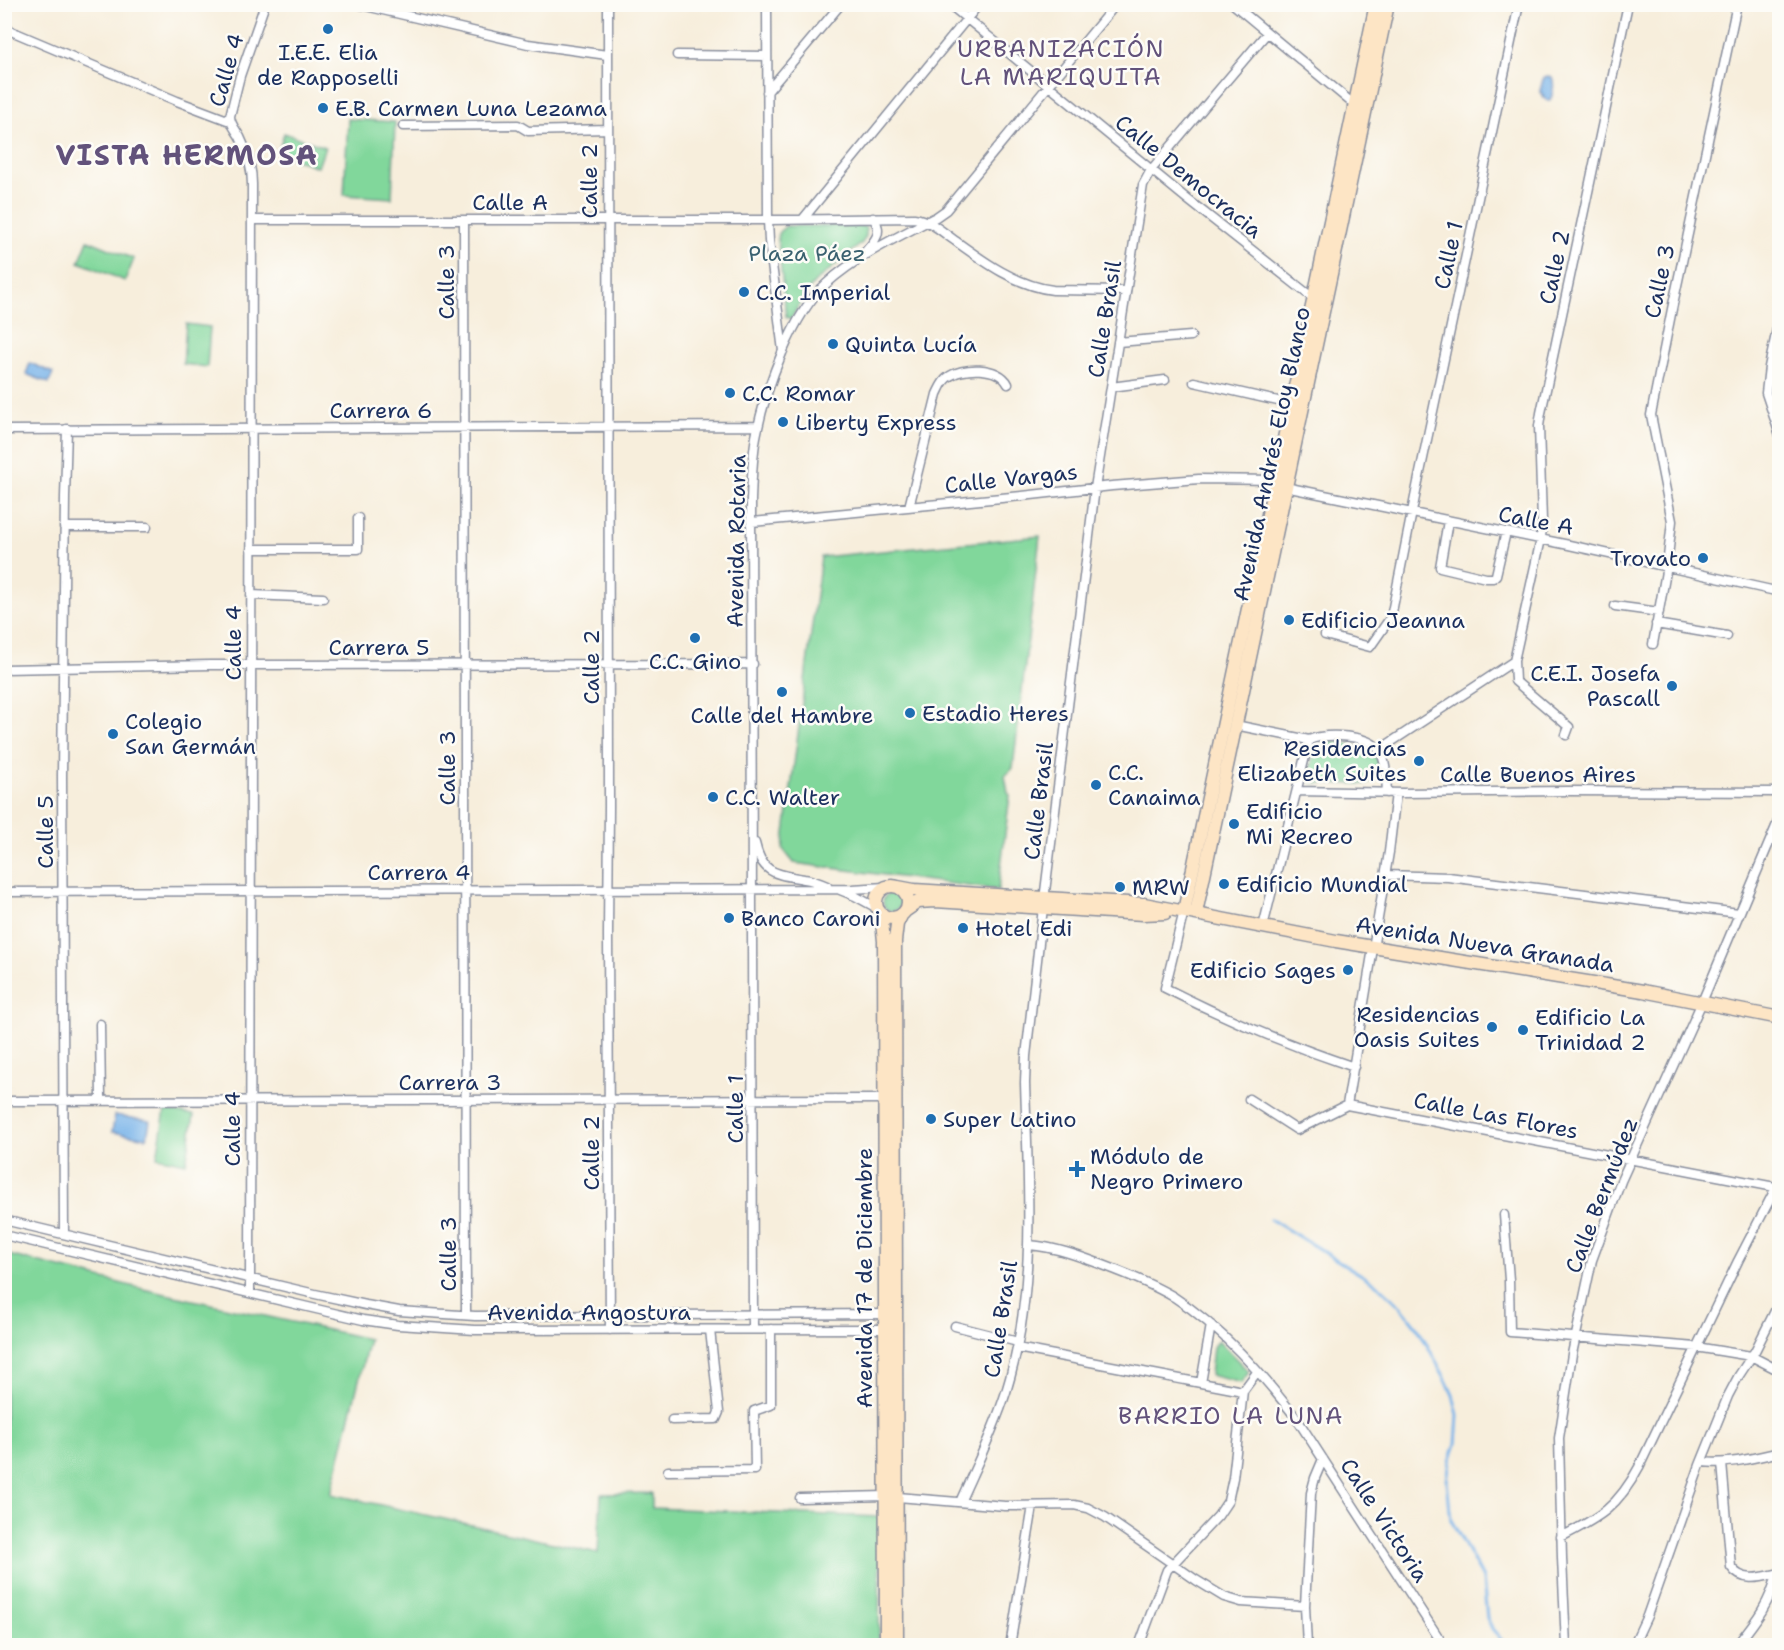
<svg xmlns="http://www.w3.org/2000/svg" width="1784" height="1650" font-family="'Shantell Sans',sans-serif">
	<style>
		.green { fill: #81d79b; stroke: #4e837c; stroke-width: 1.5 }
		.water { fill: #78b3e9; stroke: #4a71a4; stroke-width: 1.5 }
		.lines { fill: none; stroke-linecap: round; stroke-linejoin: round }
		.stream { stroke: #78b3e9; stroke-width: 3 }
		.street-casing { stroke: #898e9d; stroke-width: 11 }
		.secondary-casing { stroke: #898e9d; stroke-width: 15 }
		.street { stroke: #fff; stroke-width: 8 }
		.secondary { stroke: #fde5c5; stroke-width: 12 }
		.poi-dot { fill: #1f6fb2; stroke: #fdfcf7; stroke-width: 2 }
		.labels { text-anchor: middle; stroke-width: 5; stroke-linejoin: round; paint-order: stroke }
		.poi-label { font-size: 22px; fill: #1b2f5e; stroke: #fdfcf7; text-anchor: start }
		.street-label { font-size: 22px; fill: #1b2f5e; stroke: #fdfcf7 }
		.park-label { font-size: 22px; fill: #3a6170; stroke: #fdfcf7 }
		.neighbourhood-label { font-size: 24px; letter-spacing: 1.5px; fill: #62527b; stroke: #fdfcf7 }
		.district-label { font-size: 28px; font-weight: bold; letter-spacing: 1.5px; fill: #62527b; stroke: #fdfcf7 }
	</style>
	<rect width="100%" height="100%" fill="#fdfcf7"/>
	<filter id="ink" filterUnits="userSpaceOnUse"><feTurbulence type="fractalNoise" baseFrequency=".0167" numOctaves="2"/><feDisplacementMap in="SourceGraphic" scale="12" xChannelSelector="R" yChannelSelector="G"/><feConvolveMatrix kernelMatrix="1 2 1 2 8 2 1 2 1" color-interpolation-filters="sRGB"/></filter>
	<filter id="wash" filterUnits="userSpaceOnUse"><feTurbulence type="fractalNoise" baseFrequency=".008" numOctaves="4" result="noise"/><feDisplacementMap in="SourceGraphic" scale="24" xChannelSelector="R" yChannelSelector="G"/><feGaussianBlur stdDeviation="1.35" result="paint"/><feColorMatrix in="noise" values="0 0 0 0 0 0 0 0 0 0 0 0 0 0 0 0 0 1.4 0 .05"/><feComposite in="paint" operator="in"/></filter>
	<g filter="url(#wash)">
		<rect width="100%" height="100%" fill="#f7eedc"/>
		<!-- green -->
		<path class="green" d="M348,119L395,122L392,198L344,195Z
			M284,133L325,147L318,167L278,153Z
			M786,226H863L866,228V236L862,243L815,282L805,294L791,319L786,317L778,240L779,232Z
			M88,240L134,259L125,281L79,262Z
			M186,324L210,327L207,367L183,364Z
			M1040,536L1013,768L1005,776L1008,793L1010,795L998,890L794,863L783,849L821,557Z
			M1332,741C1347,744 1381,747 1379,770C1378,777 1373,782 1366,784L1313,783L1309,781C1310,765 1314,742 1332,741Z
			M883 902a9 9 0 1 1 18 0a9 9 0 1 1-18 0Z
			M165,1110L194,1115L186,1163L157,1157Z
			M5,1254L143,1289L369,1339L331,1494L598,1553L601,1494L652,1493V1508L880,1517L879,1645L5,1646Z
			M1218,1340L1249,1372L1241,1383L1210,1375L1213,1347Z"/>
		<!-- water -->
		<path class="water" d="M1547,76L1552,77C1555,83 1553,97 1549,101L1546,100L1540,91L1543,79Z
			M30,363L53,373L49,383L26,374Z
			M115,1115L150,1121L147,1138L112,1132Z"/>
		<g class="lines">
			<!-- stream -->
			<path class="stream" d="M1270,1219L1378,1285L1400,1306L1419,1330L1444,1376L1453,1395L1458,1415L1456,1444L1450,1461L1447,1481L1451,1520L1483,1578L1487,1618L1493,1631L1507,1646"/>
		</g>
	</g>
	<g filter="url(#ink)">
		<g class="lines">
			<defs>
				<path id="street" d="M357,4L528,44L607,55
					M608,4L609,807L608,934L610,1330
					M767,4L768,220L769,241L783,351
					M949,4L1187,199L1318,302
					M1233,4L1357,107
					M4,28L177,101L230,121
					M677,55L767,56
					M767,92L841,4
					M403,126L518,125L528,131L607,129
					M803,219L979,4
					M252,220H768L914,218C930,220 941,231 954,240C983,261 1017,286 1053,290L1126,291
					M464,220L466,1315
					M864,253C875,241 884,232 873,218
					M1780,315L1769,367L1766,393L1780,435
					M1118,342L1191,336
					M1194,382L1291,404
					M1111,387L1165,380
					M4,430L758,426
					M909,507L937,394C940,388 942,382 947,378C962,366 999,366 1008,384
					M1448,521L1440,567L1486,578H1493L1496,575L1506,532
					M752,522L1022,496L1112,486L1199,479L1275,480L1285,487L1569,545L1780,592
					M64,527H147
					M251,549H358V518
					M251,595L323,598
					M1615,606L1659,612
					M1656,624L1727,636
					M1325,635L1370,647L1391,617L1417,487L1519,4
					M1653,644L1667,566L1672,521L1651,415L1672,309L1737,4
					M1514,661L1515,681L1569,727L1566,735
					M4,669L210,665L753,664
					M1235,725L1309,740C1326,733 1369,734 1380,751C1387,763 1386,780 1387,793
					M1379,750L1514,661L1541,539L1542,521L1539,426L1541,413L1628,4
					M1297,791L1404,793L1568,791L1780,792
					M755,843C762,875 777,874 804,879C813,880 820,883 827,886
					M1386,875L1448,877L1739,913
					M840,890L855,896L877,908
					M4,892L852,889L885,887
					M1184,911L1165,988C1226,1019 1288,1045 1354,1067
					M1263,927L1309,740
					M100,1024L101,1100
					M1249,1099L1297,1130L1347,1105
					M4,1101L889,1099
					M1347,1105L1780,1188
					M1347,1105L1389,852L1396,793
					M1504,1215L1509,1280L1510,1332L1696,1347L1751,1356L1780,1371
					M4,1220L315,1294L366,1305L399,1311L475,1316L890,1314
					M64,1234L62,776L65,497L67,429
					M4,1235L312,1308L363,1320L398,1325L475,1330L890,1329
					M1029,1245C1055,1247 1079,1256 1103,1265C1127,1274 1152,1284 1174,1297C1222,1328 1262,1374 1297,1419L1444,1646
					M250,1293L252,184C252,167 248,153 240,137C236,130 230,124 230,116L240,76L265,4
					M955,1326L1018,1342
					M753,1329C752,1053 754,777 751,500C752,477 752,454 757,432C766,388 792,314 826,284C858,255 898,237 936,217L946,210L1116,4
					M1017,1348L1243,1391
					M1201,1383L1211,1325
					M672,1420L716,1419L719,1412L710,1330
					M1702,1462C1728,1465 1754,1458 1780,1452
					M1722,1463L1731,1567C1743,1584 1762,1577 1780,1573
					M668,1471L755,1470L754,1411L771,1405V1329
					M800,1498L886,1496L1005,1506L1074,1505L1088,1508L1105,1517L1196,1580L1224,1597L1241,1602L1305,1606
					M960,1502C976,1466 994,1430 1006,1392C1037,1292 1028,1186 1025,1083L1026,1056L1043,908L1095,488L1143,185L1151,170L1267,33
					M1561,1537C1600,1517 1618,1507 1639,1467L1738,1261L1780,1180
					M1010,1646L1033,1506
					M1139,1646L1167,1570L1218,1516L1228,1501L1233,1478L1243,1391L1257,1372
					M1307,1646L1305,1606L1311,1493L1315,1478L1323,1459
					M1566,1646L1562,1558L1559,1438L1572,1354L1592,1260L1621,1181L1702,1002L1780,817
					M1633,1646L1647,1616L1700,1465L1728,1396L1738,1377L1755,1351L1780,1301
					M1736,1646C1755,1622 1770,1604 1777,1574"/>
				<path id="secondary" d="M876 902a16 16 0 1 1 32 0a16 16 0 1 1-32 0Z
					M898,887L914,890L1144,904L1336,941L1643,991L1780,1018
					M905,911L918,902L935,901L1143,914L1165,913
					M1184,911L1376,4
					M879,912L882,922L884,941L886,1646
					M1196,913L1388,4
					M897,1646L895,941L897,924L902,914"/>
			</defs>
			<!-- street casing -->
			<use href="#street" class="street-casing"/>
			<!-- secondary casing -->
			<use href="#secondary" class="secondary-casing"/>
			<!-- street -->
			<use href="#street" class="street"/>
			<!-- secondary -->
			<use href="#secondary" class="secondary"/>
		</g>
	</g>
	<!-- markers -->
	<g class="poi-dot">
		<circle cx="328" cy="29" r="6"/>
		<circle cx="323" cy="108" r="6"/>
		<circle cx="744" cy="292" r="6"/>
		<circle cx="833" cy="344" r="6"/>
		<circle cx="730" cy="393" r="6"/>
		<circle cx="783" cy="422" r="6"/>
		<circle cx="1703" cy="558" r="6"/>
		<circle cx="1289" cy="620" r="6"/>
		<circle cx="695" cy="638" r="6"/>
		<circle cx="1672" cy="686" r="6"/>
		<circle cx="782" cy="692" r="6"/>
		<circle cx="910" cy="713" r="6"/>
		<circle cx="113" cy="734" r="6"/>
		<circle cx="1419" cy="761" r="6"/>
		<circle cx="1096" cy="785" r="6"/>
		<circle cx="713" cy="797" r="6"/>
		<circle cx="1234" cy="824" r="6"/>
		<circle cx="1224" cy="884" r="6"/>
		<circle cx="1120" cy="887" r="6"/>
		<circle cx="729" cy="918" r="6"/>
		<circle cx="963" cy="928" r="6"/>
		<circle cx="1348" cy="970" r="6"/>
		<circle cx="1492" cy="1027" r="6"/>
		<circle cx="1523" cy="1030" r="6"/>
		<circle cx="931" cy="1119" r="6"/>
		<path d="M1074 1160h6v6h6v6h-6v6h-6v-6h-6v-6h6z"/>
	</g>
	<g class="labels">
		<!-- poi labels -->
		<g class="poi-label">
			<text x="328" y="60" text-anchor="middle">I.E.E. Elia<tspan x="328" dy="25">de Rapposelli</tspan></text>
			<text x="335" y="116">E.B. Carmen Luna Lezama</text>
			<text x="756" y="300">C.C. Imperial</text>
			<text x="845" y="352">Quinta Lucía</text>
			<text x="742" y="401">C.C. Romar</text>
			<text x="795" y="430">Liberty Express</text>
			<text x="1691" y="566" text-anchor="end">Trovato</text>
			<text x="1301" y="628">Edificio Jeanna</text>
			<text x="695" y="669" text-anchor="middle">C.C. Gino</text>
			<text x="1660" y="681" text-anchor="end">C.E.I. Josefa<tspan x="1660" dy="25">Pascall</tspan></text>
			<text x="922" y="721">Estadio Heres</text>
			<text x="782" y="723" text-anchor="middle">Calle del Hambre</text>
			<text x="125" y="729">Colegio<tspan x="125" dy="25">San Germán</tspan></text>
			<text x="1407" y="756" text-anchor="end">Residencias<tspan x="1407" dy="25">Elizabeth Suites</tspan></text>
			<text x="1108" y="780">C.C.<tspan x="1108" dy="25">Canaima</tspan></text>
			<text x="725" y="805">C.C. Walter</text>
			<text x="1246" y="819">Edificio<tspan x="1246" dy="25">Mi Recreo</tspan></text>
			<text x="1236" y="892">Edificio Mundial</text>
			<text x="1132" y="895">MRW</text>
			<text x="741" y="926">Banco Caroni</text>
			<text x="975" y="936">Hotel Edi</text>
			<text x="1336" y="978" text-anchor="end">Edificio Sages</text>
			<text x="1480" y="1022" text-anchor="end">Residencias<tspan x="1480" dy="25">Oasis Suites</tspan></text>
			<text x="1535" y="1025">Edificio La<tspan x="1535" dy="25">Trinidad 2</tspan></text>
			<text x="943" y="1127">Super Latino</text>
			<text x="1090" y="1164">Módulo de<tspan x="1090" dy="25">Negro Primero</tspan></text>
		</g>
		<!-- street labels -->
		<g class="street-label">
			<text transform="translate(226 70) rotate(-74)" y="8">Calle 4</text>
			<text transform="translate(1189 176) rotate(39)" y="8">Calle Democracia</text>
			<text transform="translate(589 181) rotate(-90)" y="8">Calle 2</text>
			<text x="510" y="210">Calle A</text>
			<text transform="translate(1448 255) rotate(-78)" y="8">Calle 1</text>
			<text transform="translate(1554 267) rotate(-78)" y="8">Calle 2</text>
			<text transform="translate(1659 281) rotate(-78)" y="8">Calle 3</text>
			<text transform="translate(446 282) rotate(-90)" y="8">Calle 3</text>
			<text transform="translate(1104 319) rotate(-81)" y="8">Calle Brasil</text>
			<text x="381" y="418">Carrera 6</text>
			<text transform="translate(1271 454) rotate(-78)" y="8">Avenida Andrés Eloy Blanco</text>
			<text transform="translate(1011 478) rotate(-6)" y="8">Calle Vargas</text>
			<text transform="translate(1536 520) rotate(11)" y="8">Calle A</text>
			<text transform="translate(736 541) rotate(-89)" y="8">Avenida Rotaria</text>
			<text transform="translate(233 643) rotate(-90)" y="8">Calle 4</text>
			<text x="379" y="655">Carrera 5</text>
			<text transform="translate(591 667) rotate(-90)" y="8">Calle 2</text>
			<text transform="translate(447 768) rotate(-90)" y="8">Calle 3</text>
			<text x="1538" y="782">Calle Buenos Aires</text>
			<text transform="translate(1038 801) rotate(-83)" y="8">Calle Brasil</text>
			<text transform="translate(45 832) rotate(-90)" y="8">Calle 5</text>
			<text x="419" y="880">Carrera 4</text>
			<text transform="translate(1485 944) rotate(9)" y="8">Avenida Nueva Granada</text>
			<text x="450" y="1090">Carrera 3</text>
			<text transform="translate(735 1109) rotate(-90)" y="8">Calle 1</text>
			<text transform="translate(1496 1115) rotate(11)" y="8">Calle Las Flores</text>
			<text transform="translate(232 1129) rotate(-90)" y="8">Calle 4</text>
			<text transform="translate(591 1153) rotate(-90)" y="8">Calle 2</text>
			<text transform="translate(1601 1195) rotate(-69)" y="8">Calle Bermúdez</text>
			<text transform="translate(448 1254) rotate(-90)" y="8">Calle 3</text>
			<text transform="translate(864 1278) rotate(-90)" y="8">Avenida 17 de Diciembre</text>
			<text x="589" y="1320">Avenida Angostura</text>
			<text transform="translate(1000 1319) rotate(-81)" y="8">Calle Brasil</text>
			<text transform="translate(1385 1520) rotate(57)" y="8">Calle Victoria</text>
		</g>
		<!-- park labels -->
		<g class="park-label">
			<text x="807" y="261">Plaza Páez</text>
		</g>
		<!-- neighbourhood labels -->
		<g class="neighbourhood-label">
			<text x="1061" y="57">URBANIZACIÓN<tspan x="1061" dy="28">LA MARIQUITA</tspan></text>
			<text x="1231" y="1424">BARRIO LA LUNA</text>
		</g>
		<!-- district labels -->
		<g class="district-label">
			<text x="187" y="165">VISTA HERMOSA</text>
		</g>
	</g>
	<!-- margin -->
	<rect width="1784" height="1650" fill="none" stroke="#fdfcf7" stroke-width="24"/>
</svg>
